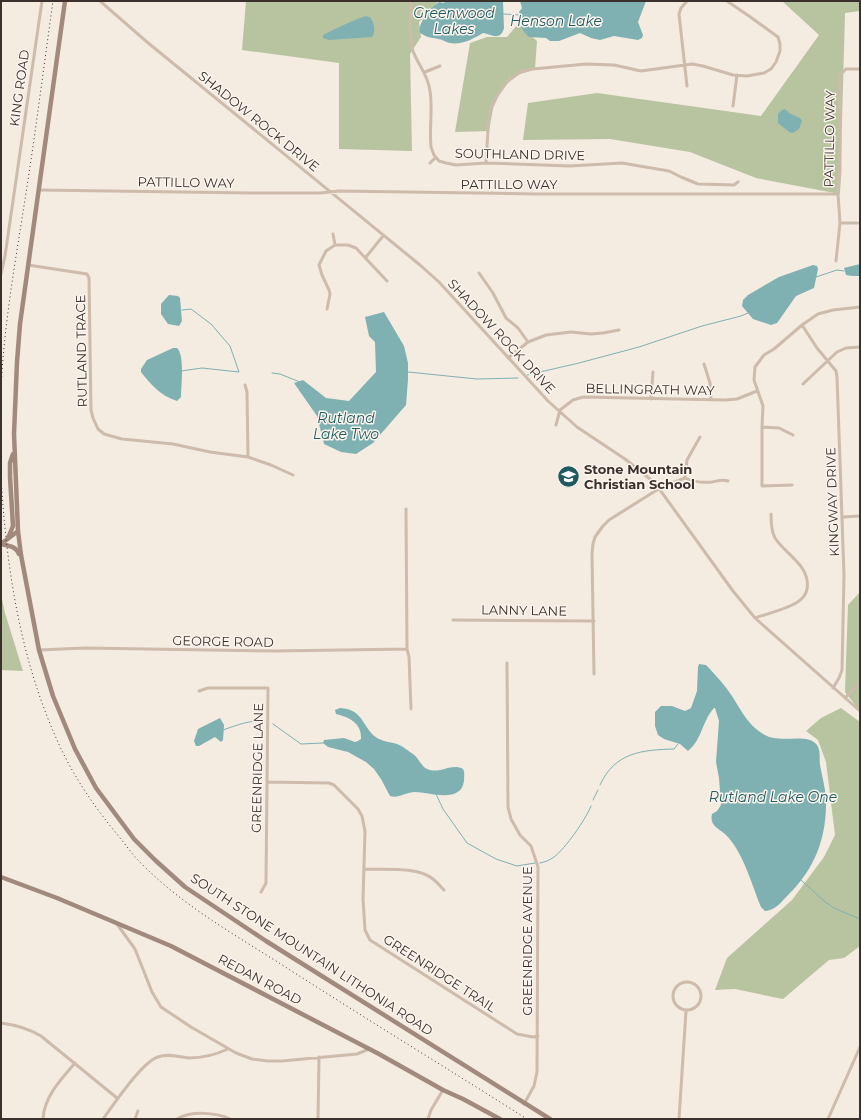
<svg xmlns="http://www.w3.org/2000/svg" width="861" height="1120" font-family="Montserrat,sans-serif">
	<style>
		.green { fill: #b8c4a0 }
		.water { fill: #7fb0b2 }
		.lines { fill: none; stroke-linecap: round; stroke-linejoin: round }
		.stream { stroke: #7fb0b2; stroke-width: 1 }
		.minor { stroke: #cdbbac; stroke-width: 3 }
		.secondary { stroke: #a18a7d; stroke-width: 4.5 }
		.rail { stroke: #3b302b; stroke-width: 1; stroke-dasharray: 1 3; stroke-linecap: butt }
		.labels { text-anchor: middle; stroke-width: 3; stroke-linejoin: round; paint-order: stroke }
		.street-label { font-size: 13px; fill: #3b302b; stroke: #fbf5ee }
		.poi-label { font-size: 13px; font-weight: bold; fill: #3b302b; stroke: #fbf5ee; text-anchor: start }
		.water-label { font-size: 14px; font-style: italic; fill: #1f5a5e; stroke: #fbf5ee }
	</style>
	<rect width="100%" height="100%" fill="#f4ebe1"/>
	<!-- green -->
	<path class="green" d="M246,1H438L433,9L419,22L421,37L410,54L412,151L339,149V63L242,50Z
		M782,1H860V11L845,13L840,194L756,178L690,152L610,139L523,140L528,103L597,93L761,116L819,35Z
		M518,24L537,41L535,69L509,78L494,103L489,131L455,132L470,43L487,37H507Z
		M860,592V711L845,692L848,605Z
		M1,595L5,613L23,671L1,670Z
		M841,708L860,722V946L844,958L829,960L783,999L735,989L715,990L727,958L792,900L824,857L835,835L826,762L818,740L806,731L821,718Z"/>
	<!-- water -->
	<path class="water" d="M445,1H503L504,28C500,42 491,34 483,33C473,39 462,45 450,43C445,42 442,39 438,39C429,37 428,38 420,33C417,24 431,7 439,2L444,3Z
		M520,1H646L638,22L643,35L642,38L638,40L614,36L600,40L591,38L580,33L559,41H550L546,38L529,37C524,32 518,26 522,18L519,12L522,8Z
		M366,16L371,18C374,24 376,31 372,37L329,40L323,38V35C337,28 351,21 366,16Z
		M785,109L789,113L800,118L802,121L799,129L793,133L789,132L778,123V114L782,110Z
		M860,264V276H852L846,275L844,268Z
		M813,265L817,266L818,269L814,288L796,296L777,323L771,325L753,319L742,306L743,300L748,295L779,277Z
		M169,295L178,296L180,298L182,321L179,326L168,324L161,314V304Z
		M384,312L404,346L408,363V379L406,405L373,443L356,454L341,452L324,444L317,416L294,383L303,380L326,398L349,401L376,372L375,342L369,336L365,317Z
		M173,348H177C185,355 181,386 181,397L177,401C161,396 151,385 141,372V369L147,360Z
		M699,664L706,665L709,668C715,675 722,682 727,689C740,706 745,724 765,735C780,744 808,732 817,745C821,751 819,758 820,765C822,776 825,787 826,798C827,836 816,867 789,894C782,901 775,911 765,911L761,907C752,885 744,855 728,837C720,828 709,827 712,814L717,811L721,805L719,778L716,762L719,721L715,708H714C702,721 702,740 688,751L680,744L664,739L658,735L655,726V712L661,706H672L685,711L691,708L697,691L698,667Z
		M340,708C365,709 362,730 379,739C385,742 391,742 397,744C403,746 408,751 413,754C420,759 421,768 430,770C442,773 452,763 463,769C465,773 464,776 464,781C461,804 429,792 415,792C406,792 398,799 390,796L381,779L374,769L366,762L348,752L328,747L323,743L324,740L344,738L355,742L358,741L361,739C362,723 349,717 336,714L335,710Z
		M220,718L224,725L223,740L221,742L215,737L199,746H196L194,741L198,729Z"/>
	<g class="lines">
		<!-- stream -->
		<path class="stream" d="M503,14L521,15
			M816,277L837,270L844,271
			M181,371L202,368L239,372L230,346L211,324L191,309L182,310
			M408,372L477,379L518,378
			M272,373L280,374L300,382
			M527,375L579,363L639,347L702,326L741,316L748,313
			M273,724L301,744L323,743
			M223,730C237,725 250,720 264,721
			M600,785C615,752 642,750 674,749L678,744
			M436,794L443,809L467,843L496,859L517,866L535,863
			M593,800L598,790
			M540,863C545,862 550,860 554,857C565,849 586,819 591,806
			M801,880L824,901L834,908L860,919"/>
		<!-- minor -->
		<path class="minor" d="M100,1L147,42L420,265L439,282L548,401L577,427L625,459L655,483L733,591L755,618L860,711
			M411,1C411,17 408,36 413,51C418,65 428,74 430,91C433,109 429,128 431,147L434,155L439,161L446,163L456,165L486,163L570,166L622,163L669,171L681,177L698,184L734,185L738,182
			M425,72L440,66
			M687,86L679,14L681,8L687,1
			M733,106L737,75
			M430,163L436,157
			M486,163L489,113L497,96L507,82L520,72L533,69L586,64L614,65L641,71L692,64L703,66L733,75L747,76L764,73L771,69L776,62L780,51V44L778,37L749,16L727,1
			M39,190L251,193H320L339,191L535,194H838
			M840,223H860
			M333,234L335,245
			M366,257L383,236
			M836,261L840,223L838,194L840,172V79L841,74L846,69H860
			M28,265L87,274L89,278L91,410L93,418L98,429L104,434L122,439L173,444L210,452L248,457L271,465L293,475
			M479,273L493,293L506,318L518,328L528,342
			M1,274L5,256L42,1
			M327,309L330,294L329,290L322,275L319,265L326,251L335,245H348L356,248L387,281
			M802,325L817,348L836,371L837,377L844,575L842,670L839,678L833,688
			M508,358L528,342L546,335L571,332L591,334L603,333L619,330
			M704,364L710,383L711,400
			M803,384L837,352L846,348L860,347
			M245,385L247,392L248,457
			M651,399L653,372
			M556,425L560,410L573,400L583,397L725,400L737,399L757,391
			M762,427L779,428L793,435
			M685,478C694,482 702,483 712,482C718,481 722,479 728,481
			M792,485L762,486V427L763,406L754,380L755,367L764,355L774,349L802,325L818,314L833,310L860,307
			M406,509L407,649
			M843,517L860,516
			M755,618C769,613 784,610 796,603C801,600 806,595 807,589C811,566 786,555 775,538C771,531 771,522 771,514
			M453,620L594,621
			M39,650L85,648L275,651L407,649L409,657L411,709
			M507,663L508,807L511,819L520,835L531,846L538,867L537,1072L534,1086L524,1104
			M594,674L592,554L593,544L595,537L603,526L609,520L660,488L685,478L687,460L700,437
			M199,691L208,688H268L266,883L261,892
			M845,698L860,683
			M267,782L329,783L334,785L358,809L362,816L365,831L363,899L365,930L370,940L517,1034L533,1037L538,1036
			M364,869C383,870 417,866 433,879C437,882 440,886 444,890
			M117,924L135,949L152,992L161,1007L191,1027L236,1053L252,1059L268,1061H282L357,1054L369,1049
			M673 996a14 14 0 1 1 28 0a14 14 0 1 1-28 0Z
			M1,1023C16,1025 28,1028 41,1036L117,1098
			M43,1119C44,1097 61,1079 75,1063
			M103,1119C114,1104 142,1062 158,1057C168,1053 179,1057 189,1058C203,1058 215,1055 228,1049
			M135,1119L138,1111
			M177,1119C190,1111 216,1112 230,1119
			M318,1119L319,1057
			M428,1119L431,1110L443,1090
			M679,1119L686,1011
			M828,1119L860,1047"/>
		<!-- secondary -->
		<path class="secondary" d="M65,1L20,324L17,362L14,434L18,531L21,555L39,650L53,696L75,749L96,788L134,839L155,860L185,887L266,941L550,1119
			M8,538L13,526L10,477V463L13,454
			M1,544C10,546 15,546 19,554
			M1,544L18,531
			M1,877L57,898L171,946L379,1054L443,1090L463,1099L500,1119"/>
		<!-- rail -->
		<path class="rail" d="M1,389C4,323 16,258 26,193C36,129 44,65 53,1
			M1,476C6,566 20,658 57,740C72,774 93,805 116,833C123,841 129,850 136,858C180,905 236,935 290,970C368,1020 448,1069 527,1119"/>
	</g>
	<!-- icons -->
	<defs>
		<symbol id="school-disc" viewBox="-11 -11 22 22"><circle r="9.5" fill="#1f5a5e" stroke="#fbf5ee"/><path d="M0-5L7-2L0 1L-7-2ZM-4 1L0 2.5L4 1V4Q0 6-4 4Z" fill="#fff"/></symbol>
	</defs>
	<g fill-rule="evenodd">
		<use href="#school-disc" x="556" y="464" width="25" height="25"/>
	</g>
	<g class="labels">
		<!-- street labels -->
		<g class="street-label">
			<text transform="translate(19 88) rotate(-82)" y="5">KING ROAD</text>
			<text transform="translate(259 121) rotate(39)" y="5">SHADOW ROCK DRIVE</text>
			<text transform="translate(829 139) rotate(-89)" y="5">PATTILLO WAY</text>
			<text transform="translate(520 154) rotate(1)" y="5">SOUTHLAND DRIVE</text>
			<text transform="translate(186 182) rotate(1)" y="5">PATTILLO WAY</text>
			<text x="509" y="189">PATTILLO WAY</text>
			<text transform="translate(502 336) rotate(47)" y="5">SHADOW ROCK DRIVE</text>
			<text transform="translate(81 351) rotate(-91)" y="5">RUTLAND TRACE</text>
			<text transform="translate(650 389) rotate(1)" y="5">BELLINGRATH WAY</text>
			<text transform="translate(832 502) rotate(-92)" y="5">KINGWAY DRIVE</text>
			<text transform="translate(524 610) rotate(1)" y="5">LANNY LANE</text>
			<text transform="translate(223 641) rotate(1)" y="5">GEORGE ROAD</text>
			<text transform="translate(257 768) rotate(-89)" y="5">GREENRIDGE LANE</text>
			<text transform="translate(527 941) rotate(-90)" y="5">GREENRIDGE AVENUE</text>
			<text transform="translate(312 954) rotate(33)" y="5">SOUTH STONE MOUNTAIN LITHONIA ROAD</text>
			<text transform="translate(440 973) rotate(33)" y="5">GREENRIDGE TRAIL</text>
			<text transform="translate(260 979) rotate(28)" y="5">REDAN ROAD</text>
		</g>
		<!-- poi labels -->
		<g class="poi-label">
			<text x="584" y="474">Stone Mountain<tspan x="584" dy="15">Christian School</tspan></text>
		</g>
		<!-- water labels -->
		<g class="water-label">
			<text x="454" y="18">Greenwood<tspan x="454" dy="16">Lakes</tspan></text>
			<text x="556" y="26">Henson Lake</text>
			<text x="346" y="423">Rutland<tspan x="346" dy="16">Lake Two</tspan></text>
			<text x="773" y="802">Rutland Lake One</text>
		</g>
	</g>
	<!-- border -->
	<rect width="861" height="1120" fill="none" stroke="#3b302b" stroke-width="4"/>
</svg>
